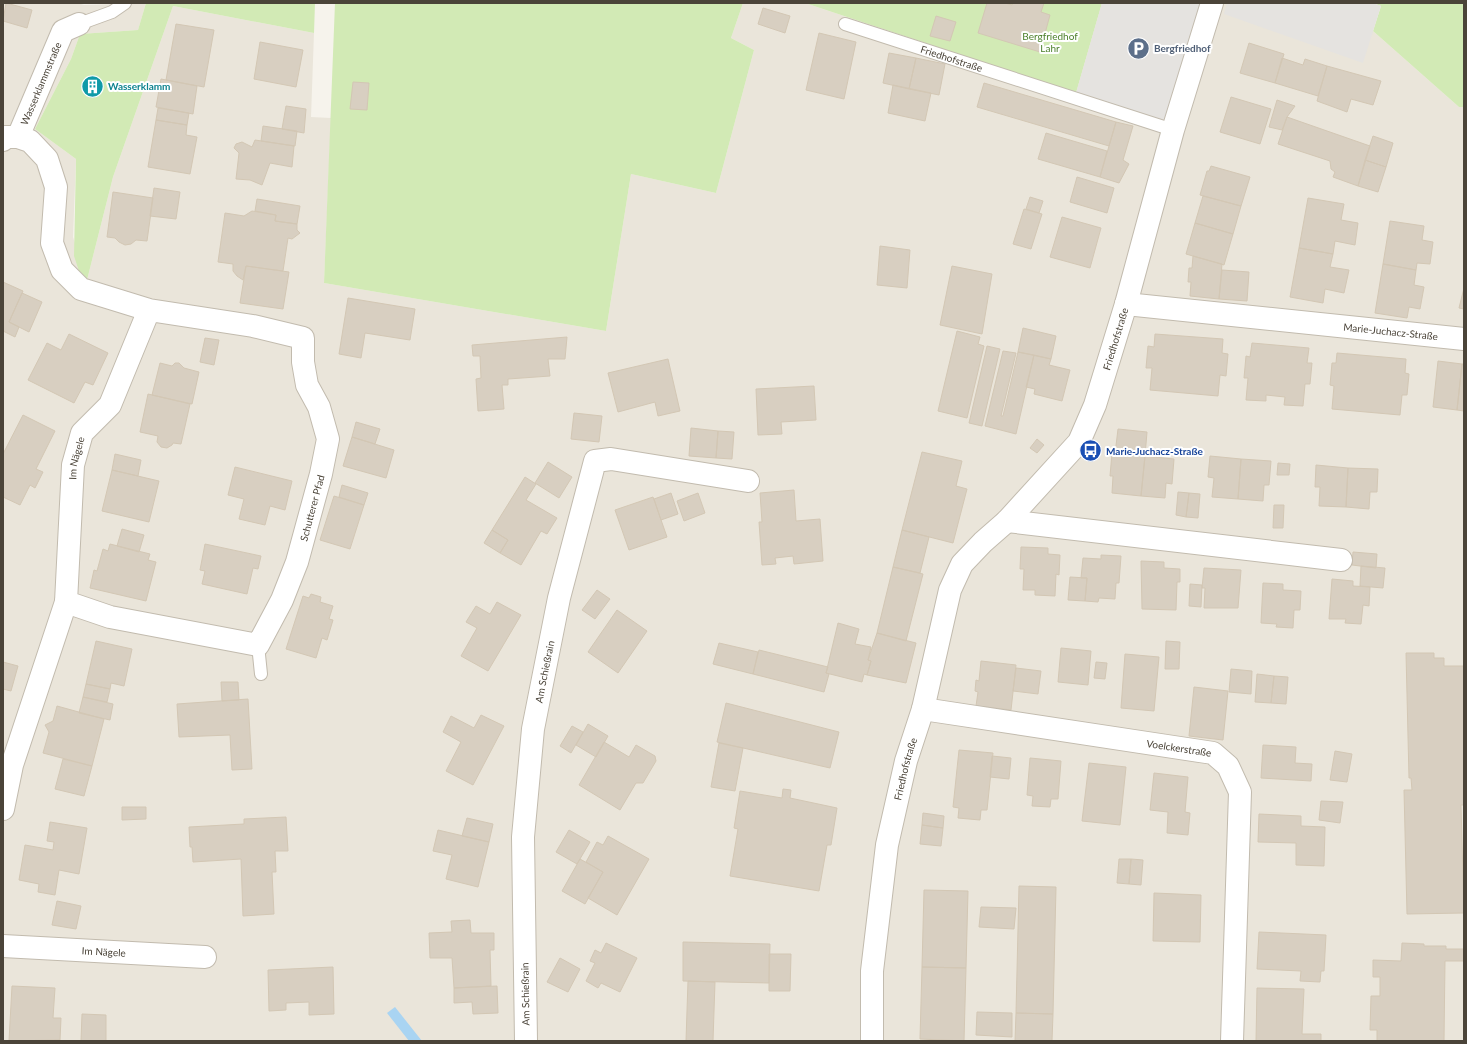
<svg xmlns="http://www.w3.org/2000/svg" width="1467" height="1044" font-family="Lato,sans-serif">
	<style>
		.residential { fill: #eae5da }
		.green { fill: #d2eab5 }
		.parking { fill: #e5e3e0 }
		.water { fill: #a9d4f2 }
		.building { fill: #d8cfc1; stroke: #d3c7b4 }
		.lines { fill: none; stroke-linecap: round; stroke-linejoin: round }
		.lane-casing { stroke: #c2bbae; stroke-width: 14 }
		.street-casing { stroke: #c2bbae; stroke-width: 24 }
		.lane { stroke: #fff; stroke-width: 12 }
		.street { stroke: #fff; stroke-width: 22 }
		.labels { text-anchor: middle; stroke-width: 4; stroke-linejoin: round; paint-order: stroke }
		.park-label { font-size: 10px; fill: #4a7f2a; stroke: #fff }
		.service-label { font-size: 10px; font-weight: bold; fill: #4e5e75; stroke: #fff; text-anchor: start }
		.street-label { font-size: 10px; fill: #4b4439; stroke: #fff }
		.culture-label { font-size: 10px; font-weight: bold; fill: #0d838f; stroke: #fff; text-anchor: start }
		.transit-label { font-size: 10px; font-weight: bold; fill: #164399; stroke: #fff; text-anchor: start }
	</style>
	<rect width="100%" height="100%" fill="#f6f3ec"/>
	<!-- residential -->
	<path class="residential" d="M3,3H78L84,5L146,3L138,30L80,34L71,59L35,129L76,159L73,237L87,280L113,177L173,6L314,33L311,117L331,118L324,283L606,331L631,174L716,193L754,50L731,38L743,3H805L1076,93L1102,3H1373V31L1459,107H1464V1041H3Z"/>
	<!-- green -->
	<path class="green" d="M146,3H315L314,33L173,6L113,177L87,280L79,271L74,256L76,159L35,129L71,59L80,34L138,30Z
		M335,3H743L731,38L754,50L716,193L631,174L606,331L324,283Z
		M805,3H1102L1076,93Z
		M1373,3H1464V107H1459L1373,31L1381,6Z"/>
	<!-- parking -->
	<path class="parking" d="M1102,3H1200L1166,121L1076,93Z
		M1227,3H1373L1381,6L1363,63L1224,14Z"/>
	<!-- water -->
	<path class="water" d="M395,1007L422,1041H409L387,1013Z"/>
	<!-- building -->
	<path class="building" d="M6,3L32,10L27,28L3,21Z
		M987,3H1005L1012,5L1013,3H1044L1041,12L1050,15L1040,52L978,33Z
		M763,8L790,16L785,33L758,24Z
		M936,16L956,22L950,41L930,36Z
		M176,24L214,30L204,87L166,80Z
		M819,33L856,42L844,99L806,90Z
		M260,42L303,50L296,87L254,79Z
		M1249,43L1284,54L1275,83L1240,73Z
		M889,53L916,58L909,89L883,83Z
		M916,58L945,64L939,95L909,89Z
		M1282,58L1303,65L1305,59L1327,66L1318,96L1275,83Z
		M1327,66L1381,81L1373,105L1351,99L1347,112L1317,101Z
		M89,76L102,83L94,96L82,89Z
		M161,79L197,86L193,114L156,107Z
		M353,82L369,83L367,110L350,109Z
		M984,83L1116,122L1109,146L977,107Z
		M893,85L931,93L925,121L888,113Z
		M1231,97L1271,109L1260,144L1220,132Z
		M1277,100L1295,106L1287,117L1282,130L1269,127Z
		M286,106L306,109L304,133L282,129Z
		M158,108L189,113L187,125L156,120Z
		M1287,117L1370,146L1358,186L1333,177L1335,172L1331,169L1330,161L1278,144Z
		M156,120L187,125L186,135L197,137L190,174L148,167Z
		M1116,122L1133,126L1123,160L1129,164L1119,183L1100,177Z
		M263,126L297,131L295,146L261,141Z
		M1046,133L1107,151L1100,177L1038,159Z
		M1373,136L1393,143L1386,167L1365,160Z
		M255,140L294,146L292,167L270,163L262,185L250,180L236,179L239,153L234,148L236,144L242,142L252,147Z
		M1365,160L1386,167L1378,192L1358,186Z
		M1211,166L1250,177L1241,206L1200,195L1207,171H1209Z
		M1077,177L1114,188L1107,213L1070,202Z
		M154,188L180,192L176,219L150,216Z
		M113,192L153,198L147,241L136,240L131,244L125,245L119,242L115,238L107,237Z
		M1203,196L1241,206L1233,234L1195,223Z
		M1030,197L1043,201L1039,213L1026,209Z
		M1308,198L1344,204L1341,220L1358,223L1355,245L1335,241L1333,254L1299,248Z
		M257,199L300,206L297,224L275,221L276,215L255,211Z
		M1024,209L1042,214L1031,249L1013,244Z
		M252,211L276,215L275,221L297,224V230L300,233L292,239L288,238L283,271L246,266L243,280L237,276L233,271V264L218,262L225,213L244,216Z
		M1062,217L1101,228L1090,268L1050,257Z
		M1390,221L1424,226L1422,240L1433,242L1430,264L1417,263L1416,270L1383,264Z
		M1195,223L1233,234L1224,265L1186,254Z
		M880,246L910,250L907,288L877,285Z
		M1299,248L1333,254L1330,267L1349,270L1344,293L1325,289L1323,303L1290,297Z
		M1193,256L1222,264L1219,299L1190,296L1191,282H1188L1189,268H1192Z
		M1383,264L1416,270L1414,285L1424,287L1420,309L1409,307L1407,318L1375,313Z
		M246,266L289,272L283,309L240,303Z
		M952,266L992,274L982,334L940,325Z
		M1222,270L1249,272L1247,301L1219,299Z
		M3,282L23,291L9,322L19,327L15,337L3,331Z
		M1464,288V309L1459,308Z
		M22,293L42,302L29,332L9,322Z
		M348,298L415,309L410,340L365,333L361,358L339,354Z
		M1023,328L1056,336L1051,359L1018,352Z
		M957,331L980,337L978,344L984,346L967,418L938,411Z
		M69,334L108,353L93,385L85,382L74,403L28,380L47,343L61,350Z
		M1155,334L1223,339L1222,353L1228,354L1226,376L1220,375L1218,396L1150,390L1152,368H1146L1148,346L1154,347Z
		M567,337L565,359H548L550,376L508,379V385H502L504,409L478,411L476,379L481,378L480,356H473L472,345Z
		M205,338L219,340L214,365L200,362Z
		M1252,343L1309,348L1307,363H1312L1310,384H1305L1303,406L1284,405L1285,397L1266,395V401L1246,400L1248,378H1244L1246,356L1250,357Z
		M987,346L1000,349L982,426L969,423Z
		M1003,351L1016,353L1001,416H1003L1018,352L1034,355L1016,434L985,426Z
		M1337,353L1406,359L1405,373L1409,374L1407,395H1402L1400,415L1332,409L1334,386L1330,385L1332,363H1336Z
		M1034,355L1051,359L1049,365L1070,370L1062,401L1034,394L1035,389L1026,387Z
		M668,359L680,411L658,416L655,402L618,412L608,373Z
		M1438,361L1462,364L1457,410L1433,407Z
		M160,363L172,366L175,363H179L184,368L199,372L192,404L152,395Z
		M1462,364H1464V411L1457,410Z
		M814,386L816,420L781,422L782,434L758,435L756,389Z
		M148,394L190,404L181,444L173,443L172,445L167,448L161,447L157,442L158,436L140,432Z
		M574,413L602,416L599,442L571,439Z
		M23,415L55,431L36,469L43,472L35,488L30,485L20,505L3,497V454Z
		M356,422L380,429L375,444L352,437Z
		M691,428L718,431L716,458L689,456Z
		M1118,429L1147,432L1145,456L1115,454Z
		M718,431L734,432L732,459L716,458Z
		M352,437L394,450L386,478L343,466Z
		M1037,439L1044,445L1037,453L1030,448Z
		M922,452L962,461L956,486L967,489L953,543L902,530Z
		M1112,453L1145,456L1141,496L1112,493L1113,476H1110Z
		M115,454L141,460L138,476L112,470Z
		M1145,456L1174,459L1172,484L1166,483L1165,498L1141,496Z
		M1210,456L1241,459L1238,499L1212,497L1214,478L1208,477Z
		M1241,459L1271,461L1269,485H1264L1263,501L1238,499Z
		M548,462L572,477L559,498L535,483Z
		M1278,463L1290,464L1289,475H1277Z
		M1316,465L1348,468L1346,507L1319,506L1320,487H1315Z
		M235,467L292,481L285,510L270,506L265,525L239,519L244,499L228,495Z
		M1348,468L1378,469L1377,492H1370L1369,509L1346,507Z
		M112,470L159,481L149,522L102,511Z
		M525,477L536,484L526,500L557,518L547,534L541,531L521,565L500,553L508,540L492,530Z
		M342,485L368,493L364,505L339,497Z
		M794,490L796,521L820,519L823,561L794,564L793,556L775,558L776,564L762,565L759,522H762L760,493Z
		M1178,492L1189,493L1186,517L1176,515Z
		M671,493L678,514L661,520L654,499Z
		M698,493L705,513L684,521L677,501Z
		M1189,493L1200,494L1198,518L1186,517Z
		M334,496L364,505L350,549L320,540Z
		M653,497L667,537L629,550L615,510Z
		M1274,505H1284L1283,528H1273Z
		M122,529L144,535L139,552L117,546Z
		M492,530L508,540L500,553L484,543Z
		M902,530L929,537L920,573L893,567Z
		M110,544L150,554L148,560L156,562L146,601L90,588L94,570L97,571L103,549L108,551Z
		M205,544L261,556L258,569L253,568L247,594L202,584L205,571L200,570Z
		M1021,547L1048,548V554L1060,555L1059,575L1056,574L1055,596L1035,595V590H1023L1024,569H1020Z
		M1353,552L1377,554L1376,568L1352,565Z
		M1101,555L1121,556L1119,583H1116L1115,599L1099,598L1098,602L1085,601L1087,578H1081L1083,558L1101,559Z
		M1141,561L1164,562V568L1180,569V582H1177L1176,610L1142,609Z
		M1361,566L1385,568L1383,588L1360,586Z
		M893,567L923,574L906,641L877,633Z
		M1204,568L1241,570L1238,608H1204L1205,588H1202Z
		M1070,577L1087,578L1085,601L1068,600Z
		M1332,579L1353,581V586L1370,587L1369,606L1363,605L1361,624L1345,623L1346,619H1329Z
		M1263,583L1283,584V590L1301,591L1300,610H1294L1293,628L1276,627L1277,624L1261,623Z
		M1190,584L1202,585L1201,607L1189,606Z
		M597,590L610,599L595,619L582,610Z
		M311,594L321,597L320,602L333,606L329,619L333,620L327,640L322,638L316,658L286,649L303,596L309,598Z
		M497,602L521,615L488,671L461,656L477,628L466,622L476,606L490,614Z
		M617,610L647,631L618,673L588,652Z
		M838,623L859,629L855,644L871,647L868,660L871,661L867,675L864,674L862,682L826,673Z
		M877,633L916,643L906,683L867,675L871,661L868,660Z
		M96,641L132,649L124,686L111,683L110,689L86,684Z
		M1166,641L1180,642L1179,669H1165Z
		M719,643L758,652L753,674L713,664Z
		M1061,648L1091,651L1088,685L1058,682Z
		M759,650L828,667L826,673L829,674L824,692L753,674Z
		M1406,653H1434V658H1444V666H1464V805H1461L1464,913L1407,914L1404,790H1412L1411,778H1409Z
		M1125,654L1159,657L1154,711L1121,708Z
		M981,661L1016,665L1011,710L976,706L978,692L975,691L976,680L979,681Z
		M3,662L18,666L11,691L3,689Z
		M1096,662L1107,663L1105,679L1094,678Z
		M1016,668L1041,671L1038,694L1013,691Z
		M1231,669L1252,671L1251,694L1229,692Z
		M1257,674L1274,676L1271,703L1255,702Z
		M1274,676L1288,677L1286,704L1271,703Z
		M221,682H238L239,700L222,701Z
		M86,684L110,689L107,702L83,697Z
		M1194,687L1228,691L1223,740L1189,736Z
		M83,697L113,704L110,720L79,713Z
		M248,699L252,769L232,770L230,735L179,737L177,704Z
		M726,703L839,732L830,768L717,742Z
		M57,706L104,719L92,766L43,753L49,732L45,725L53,721Z
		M481,715L504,726L473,785L446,771L461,742L443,732L451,716L474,728Z
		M588,724L608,736L596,757L576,745Z
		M572,726L583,732L571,753L560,746Z
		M604,742L629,757L636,745L655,756L656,761L643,783H636L620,810L579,785Z
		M719,743L743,748L735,791L711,787Z
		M1263,745L1296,747L1295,763L1312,764L1311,781L1261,778Z
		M959,750L993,753L987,810H981L980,820L958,818L959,808L953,807Z
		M1335,751L1352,754L1347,782L1330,780Z
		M992,756L1011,758L1009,779L990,777Z
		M1030,758L1061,761L1058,799H1051L1050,807L1032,806L1033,796L1027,795Z
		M63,759L92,766L84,796L55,789Z
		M1089,763L1126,767L1120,825L1082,821Z
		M1154,773L1188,777L1185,812L1190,813L1188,835L1167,833L1168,812L1150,810Z
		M783,789L791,790L790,798L837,808L831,845H827L819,891L730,876L738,829L734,828L740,791L782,798Z
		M1321,801L1343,802L1340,823L1319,820Z
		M122,807H146V819L122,820Z
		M923,813L944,816L943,828L922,825Z
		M1259,814L1301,816V826L1325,827L1324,866L1296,865V843L1258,842Z
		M286,817L288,851H275L276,872H272L274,914L243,916L241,859L193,862L192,847H190L189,827L244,824V819Z
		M467,818L493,824L489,842L462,836Z
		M50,822L87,828L79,874L59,870L55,895L38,892L39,884L19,880L25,845L53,850L54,842L47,841Z
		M922,825L943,828L941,846L920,844Z
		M438,830L489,842L478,887L446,879L452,855L433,851Z
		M569,830L590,842L577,864L556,852Z
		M608,836L649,859L617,915L588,898L603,872L586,862L597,842L603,845Z
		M580,859L603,872L585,904L562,891Z
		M1119,859H1131L1129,884L1117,883Z
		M1131,859L1143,860L1141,885L1129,884Z
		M1019,886L1056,887L1053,1014L1016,1013Z
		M924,890L968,891L966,968L922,967Z
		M1154,893L1201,895L1200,942L1153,941Z
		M57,901L81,906L76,929L52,925Z
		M981,907L1016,908L1014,929L979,927Z
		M470,920L471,933H494V950H490L491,986L454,988L452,958H430L429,933L452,932L451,921Z
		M1259,932L1326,935L1324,971H1321L1320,982L1300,981L1301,971L1257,969Z
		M683,942L770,944L769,983L683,981Z
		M606,943L637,958L620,992L601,983L598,988L586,981L595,963L590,961L595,950L601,953Z
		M1402,943L1424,944V946H1446V949H1464V961H1445L1444,1041H1377V1030H1370L1371,996H1380V977H1373V960L1401,961Z
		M769,954H791L790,991H769Z
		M560,958L580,969L568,992L547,982Z
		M333,967L334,1014L309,1015V1002L286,1003V1010L269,1011L268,970Z
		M922,967L966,968L964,1041L920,1039Z
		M688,981L715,982L713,1041H686Z
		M12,986L55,988L53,1018H61L60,1040L9,1041Z
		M497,986L498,1013L473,1014L472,1002L454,1003V988Z
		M1257,988L1304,989L1302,1034H1321V1041H1256Z
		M977,1012L1012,1013V1037L976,1035Z
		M1016,1013L1053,1014L1052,1041H1015Z
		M82,1014L106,1015V1041H81Z"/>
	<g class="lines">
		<defs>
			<g id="lane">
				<path d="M79,24L112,12L125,3"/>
				<path id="s1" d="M845,24L1173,130"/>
				<path d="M258,645L261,674"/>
			</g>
			<g id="street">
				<path id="s2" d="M18,137L63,31L79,24"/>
				<path id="s3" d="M3,140L5,137H18L30,141L47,159L56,187L52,243L62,270L81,289L149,310L253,326L303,338V362L307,385L319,407L328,439L321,474L297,562L282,600L258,645L110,617L66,602L73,465L82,433L110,405L149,310"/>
				<path id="s4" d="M1126,304L1464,339"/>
				<path d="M1007,521L1341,560"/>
				<path id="s5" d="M923,709L1213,753L1228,766L1240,792L1232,1041"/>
				<path d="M3,809L12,765L66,602"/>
				<path id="s6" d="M3,946L205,957"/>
				<path id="s7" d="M526,1041L523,837L533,729L559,598L595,461L611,459L748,481"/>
				<path id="s8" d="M872,1041V971L887,845L906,761L923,709L950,590L962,564L983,542L1007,521L1079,442L1095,405L1126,304L1173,130L1212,3"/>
			</g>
		</defs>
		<!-- lane casing -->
		<use href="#lane" class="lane-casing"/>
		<!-- street casing -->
		<use href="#street" class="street-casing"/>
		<!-- lane -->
		<use href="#lane" class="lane"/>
		<!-- street -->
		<use href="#street" class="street"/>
	</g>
	<!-- icons -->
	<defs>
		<symbol id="parking-disc" viewBox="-11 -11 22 22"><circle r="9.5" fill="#5c6f8a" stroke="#fff"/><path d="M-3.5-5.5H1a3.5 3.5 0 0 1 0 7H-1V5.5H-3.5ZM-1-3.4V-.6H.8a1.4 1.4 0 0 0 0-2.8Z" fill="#fff"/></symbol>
		<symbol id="building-disc" viewBox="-11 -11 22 22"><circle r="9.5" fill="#0f9aa8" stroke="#fff"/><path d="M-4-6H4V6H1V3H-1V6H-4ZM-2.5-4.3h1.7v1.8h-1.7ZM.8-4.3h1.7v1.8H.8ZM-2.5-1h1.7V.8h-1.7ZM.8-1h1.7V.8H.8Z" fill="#fff"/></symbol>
		<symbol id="bus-disc" viewBox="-11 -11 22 22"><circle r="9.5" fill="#1a4fb4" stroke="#fff"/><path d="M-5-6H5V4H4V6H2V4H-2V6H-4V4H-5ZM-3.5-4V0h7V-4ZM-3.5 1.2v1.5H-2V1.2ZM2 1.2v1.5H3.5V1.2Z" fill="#fff"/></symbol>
	</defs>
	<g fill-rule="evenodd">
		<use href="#parking-disc" x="1126" y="36" width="25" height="25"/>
		<use href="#building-disc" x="80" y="74" width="25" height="25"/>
		<use href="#bus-disc" x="1078" y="438" width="25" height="25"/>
	</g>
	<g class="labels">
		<!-- park labels -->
		<g class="park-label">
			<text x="1050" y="40">Bergfriedhof<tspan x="1050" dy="12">Lahr</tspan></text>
		</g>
		<!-- service labels -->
		<g class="service-label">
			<text x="1154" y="52">Bergfriedhof</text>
		</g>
		<!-- street labels -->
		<g class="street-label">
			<text dy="4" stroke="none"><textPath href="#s1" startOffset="112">Friedhofstraße</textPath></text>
			<text dy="4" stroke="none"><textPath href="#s2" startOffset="58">Wasserklammstraße</textPath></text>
			<text dy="4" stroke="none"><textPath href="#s4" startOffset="266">Marie-Juchacz-Straße</textPath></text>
			<text dy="4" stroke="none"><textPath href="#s8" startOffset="767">Friedhofstraße</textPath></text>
			<text dy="4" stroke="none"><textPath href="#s3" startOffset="1089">Im Nägele</textPath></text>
			<text transform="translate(312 508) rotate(-75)" y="4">Schutterer Pfad</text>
			<text dy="4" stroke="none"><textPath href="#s7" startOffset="371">Am Schießrain</textPath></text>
			<text dy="4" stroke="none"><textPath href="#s5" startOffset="259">Voelckerstraße</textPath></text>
			<text dy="4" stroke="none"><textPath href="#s8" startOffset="275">Friedhofstraße</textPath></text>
			<text dy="4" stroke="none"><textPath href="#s6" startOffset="101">Im Nägele</textPath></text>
			<text transform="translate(525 994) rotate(-91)" y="4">Am Schießrain</text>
		</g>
		<!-- culture labels -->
		<g class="culture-label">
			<text x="108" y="90">Wasserklamm</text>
		</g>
		<!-- transit labels -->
		<g class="transit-label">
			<text x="1106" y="455">Marie-Juchacz-Straße</text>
		</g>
	</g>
	<!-- border -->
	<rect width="1467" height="1044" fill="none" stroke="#4b4439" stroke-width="8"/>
</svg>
